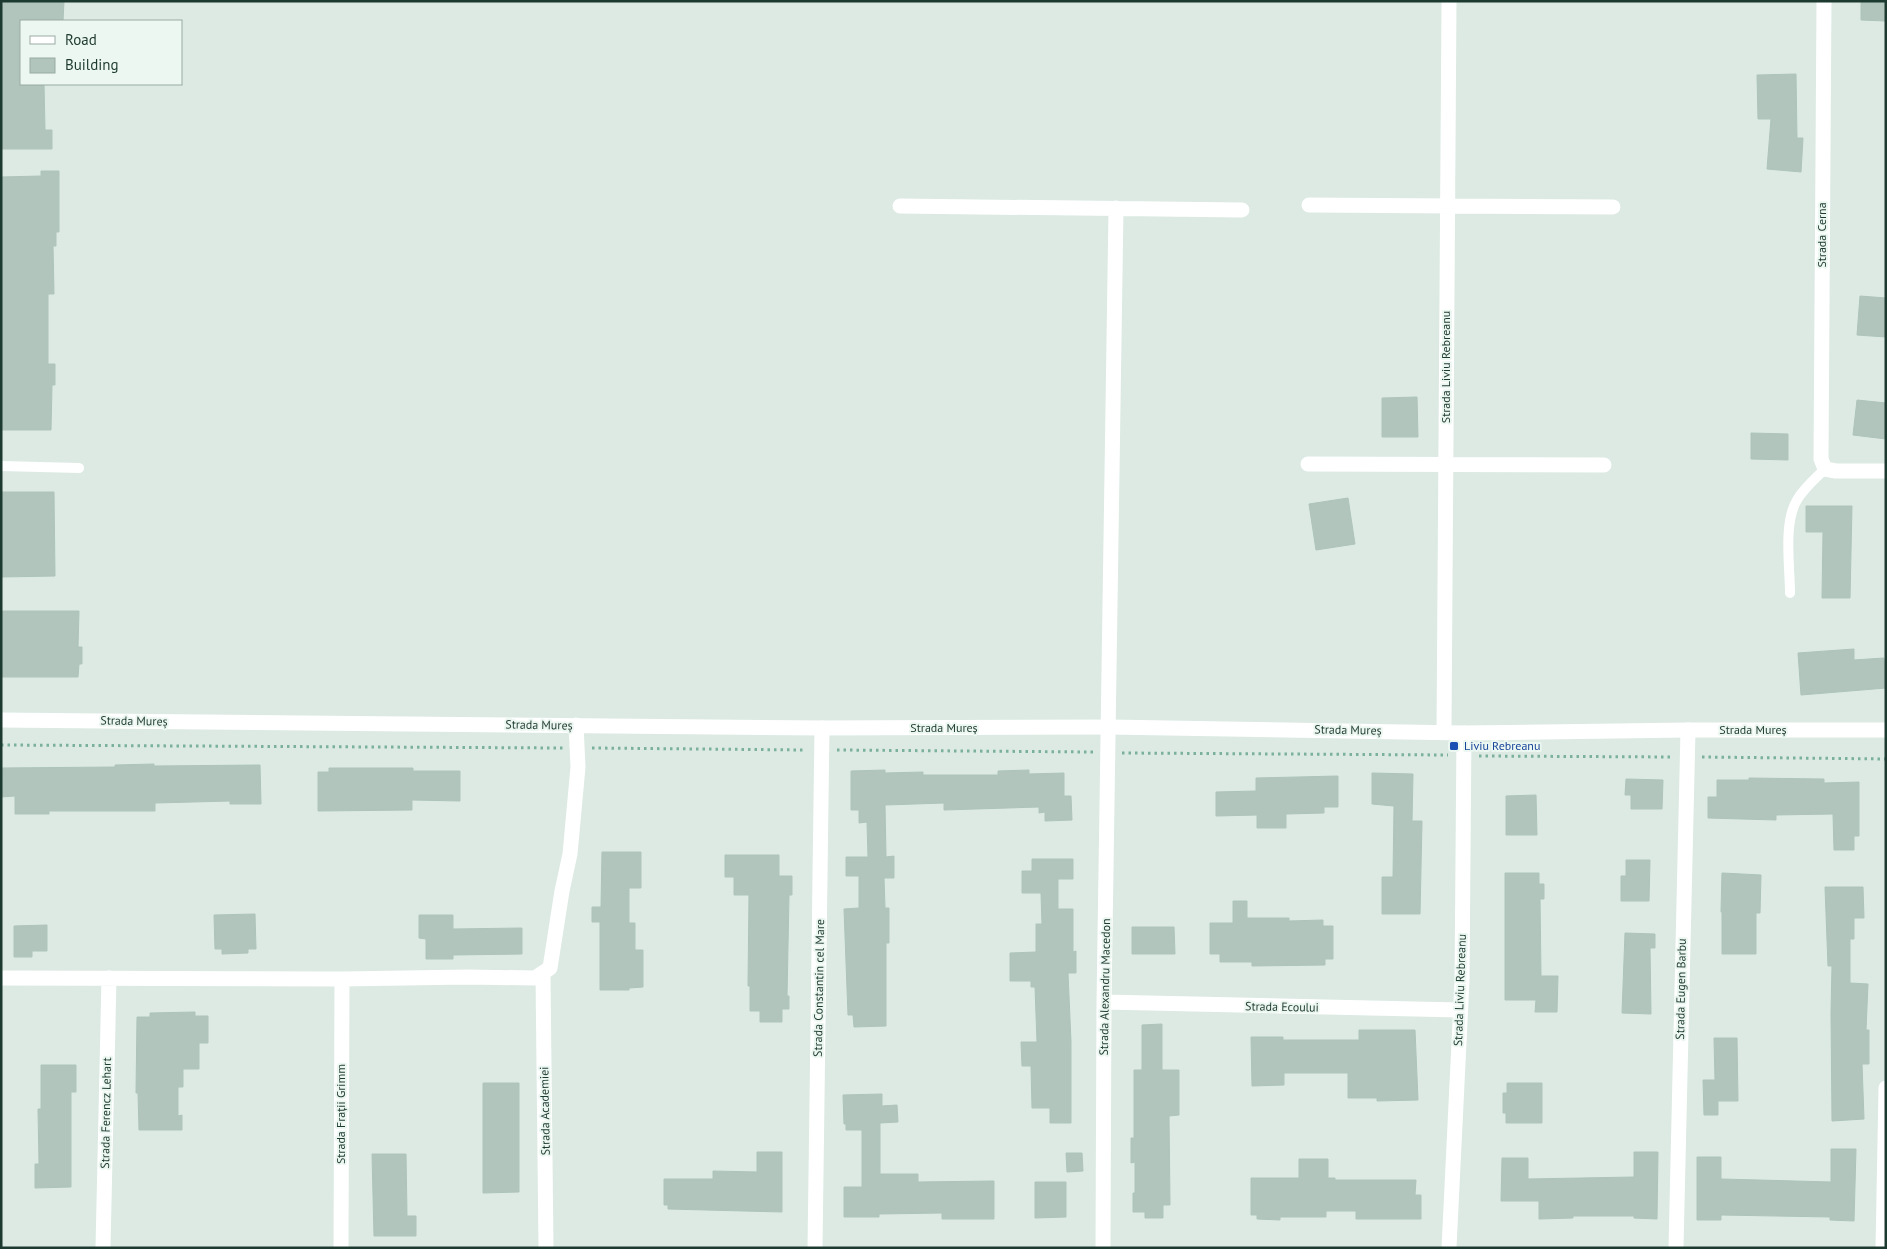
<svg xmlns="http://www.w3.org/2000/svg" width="1887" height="1249" font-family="'PT Sans',sans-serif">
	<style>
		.building { fill: #b1c5bc; stroke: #aec4ba }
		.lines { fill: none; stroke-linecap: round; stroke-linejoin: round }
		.path { stroke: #7ab09c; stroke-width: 3; stroke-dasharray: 2.5 4; stroke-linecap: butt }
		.service { stroke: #fff; stroke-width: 10 }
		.minor { stroke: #fff; stroke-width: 15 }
		.tertiary { stroke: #fff; stroke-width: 15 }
		.transit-dot { fill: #1a4fb4; stroke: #ecf7f1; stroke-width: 2 }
		.labels { text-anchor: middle; stroke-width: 4; stroke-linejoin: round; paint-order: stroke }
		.street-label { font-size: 12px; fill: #1d3a30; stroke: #ecf7f1 }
		.transit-label { font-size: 12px; fill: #164399; stroke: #ecf7f1; text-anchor: start }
	</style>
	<rect width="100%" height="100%" fill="#dceae3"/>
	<!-- building -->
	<path class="building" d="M1,1H64L63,21H21V84H44L45,130H52V149H1Z
		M1861,1H1886V21L1861,20Z
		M1796,74L1797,138H1803L1801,172L1767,169L1771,119H1758L1757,75Z
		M41,171H59V232H56V246H53L54,294H48V364H55V385H52L51,430H1V177L41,176Z
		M1860,296L1886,298V337L1857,335Z
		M1417,397L1418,437H1382V398Z
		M1857,400L1886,403V439L1853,435Z
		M1751,433L1788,434V460L1751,459Z
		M1,492H54L55,576L1,577Z
		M1348,498L1355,544L1316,550L1309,504Z
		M1806,506H1852L1850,598H1822L1823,532H1806Z
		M1,611H79L78,647H82V664H79L78,677H1Z
		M1854,649V660L1884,658L1886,688L1801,695L1798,653Z
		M154,764V766L260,765L261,804H230V801L155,803V811H49V814H15V796L1,797V768L115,767V765Z
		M329,768H413V771H460V801L412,800V810L318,811V772H329Z
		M885,770V773L923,772V775H998V771L1029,770V774L1064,773V796H1071L1072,820L1045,821V812L1039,813V807L944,810V803L885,805L886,857L894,856V878H884L885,908H889V943H886V1026L854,1027L853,1015H848L844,909L859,908V876H846V857H868L867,822L859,823V810H851V771Z
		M1372,773L1413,774L1412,821H1422L1420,914H1382V877H1393L1394,806L1372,804Z
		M1338,776V807H1324V813L1286,814V828H1257V815L1216,816V792L1256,791V778Z
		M1749,778L1824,779V783L1859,782V836H1854V850H1834L1833,814L1776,815V820L1708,818V797H1717V780H1749Z
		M1626,779L1663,780L1662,809H1631V795H1625Z
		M1536,795L1537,835H1506V796Z
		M602,852H641V888H629V923H635V950H643V987L629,988V990H600V922H592V907H601Z
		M725,855H779V876H792V895H789L787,996H789V1009H782V1022H760V1011H750V986H748L749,895H734V877H725Z
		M1032,859H1073V879H1058V909H1073V952L1076,951V973H1068L1071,1042V1123H1050V1108H1032L1031,1066H1022L1021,1042H1037L1035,987H1031V981H1010V953L1036,952V924H1042L1041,893H1022V871H1032Z
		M1626,860H1650L1649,901H1621V876H1626Z
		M1505,873H1539V884H1544V899H1540L1541,976H1558L1557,1012H1535L1536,1000H1505Z
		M1722,873L1761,875L1760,913H1756V954H1722V912H1721Z
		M1825,887H1863L1864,918H1854V939H1850V983L1868,984L1866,1030H1869V1064H1862L1864,1119L1832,1121L1831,1013L1832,966H1828Z
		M1233,901H1247V918H1289V921L1323,920V926H1333V959H1325V965L1252,966V962H1220V954H1210V923H1233Z
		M255,914L256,949H248V953L222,954V949H215L214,915Z
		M419,915H453V929L522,928V954L453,955V959H426V939L419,938Z
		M47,925V951H32V957H14V926Z
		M1132,927H1174L1175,954H1132Z
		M1625,933L1655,934V948H1650L1651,1014L1622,1013Z
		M195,1012V1016H208V1043H199V1069H183V1087H178V1116L182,1115V1130H139L138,1093H136L137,1017H150V1013Z
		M1162,1024V1070H1179V1115L1169,1116L1170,1205H1163V1218H1145V1212H1133V1193H1135V1162L1131,1163V1138H1134V1070H1142V1025Z
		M1359,1030H1415L1418,1100L1377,1101V1098H1348V1073H1284V1085L1252,1086L1251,1037H1283V1040H1359Z
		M1714,1038H1737L1738,1101H1718V1115H1704L1703,1080H1715Z
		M41,1065H76V1092H71V1187L35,1188V1164H39L38,1109H41Z
		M483,1083H519V1192L483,1193Z
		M1507,1083H1542V1123H1506V1113H1503V1093H1507Z
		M882,1094V1106L897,1105L898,1122L880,1123V1174H918V1182L994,1181V1219H942V1213L879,1214V1217H844V1187H862V1130H846V1124H844L843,1095Z
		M1831,1149H1856L1854,1221L1830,1220V1217L1721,1215V1220H1697V1157H1721V1179L1831,1182Z
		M757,1152H782V1212L668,1209V1205H664V1179H713V1171L757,1172Z
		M1634,1152H1658L1657,1219L1634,1218V1216H1573V1218L1539,1219V1201H1501L1502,1158H1528V1179L1634,1177Z
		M1066,1153H1082L1083,1171L1067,1172Z
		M372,1154H406L407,1216H416V1236H374Z
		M1299,1159H1328V1178H1335V1180H1416L1415,1195H1421V1219H1356V1211H1326V1217H1280V1220L1257,1219V1215H1251V1178H1299Z
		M1035,1182H1066V1217L1035,1218Z"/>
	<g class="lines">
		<!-- path -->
		<path class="path" d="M1,745L563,748
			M592,748L806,750
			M837,750L1093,752
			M1122,753L1448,755
			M1479,756L1673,757
			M1702,757L1886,759"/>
		<!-- service -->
		<path class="service" d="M1,466L79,468
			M1790,593C1790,567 1783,523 1797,500C1804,488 1816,478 1825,469"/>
		<!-- minor -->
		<path class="minor" d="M1824,1L1821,459L1825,469L1836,471H1886
			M1309,205L1613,207
			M900,206L1242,210
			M1308,464L1604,465
			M1444,732L1449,1
			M543,974L546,1248
			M1,978L342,979L468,977L535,978L550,968L562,891L570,854L578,767L576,725
			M1104,1002L1460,1010
			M103,1248L109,978
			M341,1248L342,979
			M815,1248L822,728
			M1103,1248L1104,1002L1116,208
			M1449,1248L1462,981L1464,733
			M1676,1248L1688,730
			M1883,1248L1886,1088"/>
		<!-- tertiary -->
		<path class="tertiary" d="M1,720L822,728L1109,727L1464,733L1688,730H1886"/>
	</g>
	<!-- markers -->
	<rect class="transit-dot" x="1449" y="741" width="10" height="10" rx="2.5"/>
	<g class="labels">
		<!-- street labels -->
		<g class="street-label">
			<text transform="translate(1822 235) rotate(-90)" y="4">Strada Cerna</text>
			<text transform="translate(1446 367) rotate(-90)" y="4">Strada Liviu Rebreanu</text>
			<text transform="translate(134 721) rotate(1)" y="4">Strada Mureș</text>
			<text transform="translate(539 725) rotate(1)" y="4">Strada Mureș</text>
			<text x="944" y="732">Strada Mureș</text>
			<text transform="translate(1348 730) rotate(1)" y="4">Strada Mureș</text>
			<text x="1753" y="734">Strada Mureș</text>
			<text transform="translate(1105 987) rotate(-89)" y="4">Strada Alexandru Macedon</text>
			<text transform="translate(819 988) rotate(-89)" y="4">Strada Constantin cel Mare</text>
			<text transform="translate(1681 989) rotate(-89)" y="4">Strada Eugen Barbu</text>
			<text transform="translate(1460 990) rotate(-88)" y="4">Strada Liviu Rebreanu</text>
			<text transform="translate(1282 1007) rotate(1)" y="4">Strada Ecoului</text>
			<text transform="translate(545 1111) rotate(-91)" y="4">Strada Academiei</text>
			<text transform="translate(106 1113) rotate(-89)" y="4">Strada Ferencz Lehart</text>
			<text transform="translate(341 1114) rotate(-90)" y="4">Strada Frații Grimm</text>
		</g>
		<!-- transit labels -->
		<g class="transit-label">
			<text x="1464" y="750">Liviu Rebreanu</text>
		</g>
	</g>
	<!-- border -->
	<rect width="1887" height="1249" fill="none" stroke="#1d3a30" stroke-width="5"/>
	<!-- legend -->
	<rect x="20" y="20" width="162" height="65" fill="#ecf7f1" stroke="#99aba4"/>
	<rect x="30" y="36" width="25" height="8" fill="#ffffff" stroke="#99aba4"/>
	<text x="65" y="45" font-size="15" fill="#1d3a30">Road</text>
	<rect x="30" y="58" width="25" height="15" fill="#b1c5bc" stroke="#99aba4"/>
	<text x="65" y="70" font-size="15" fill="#1d3a30">Building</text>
</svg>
